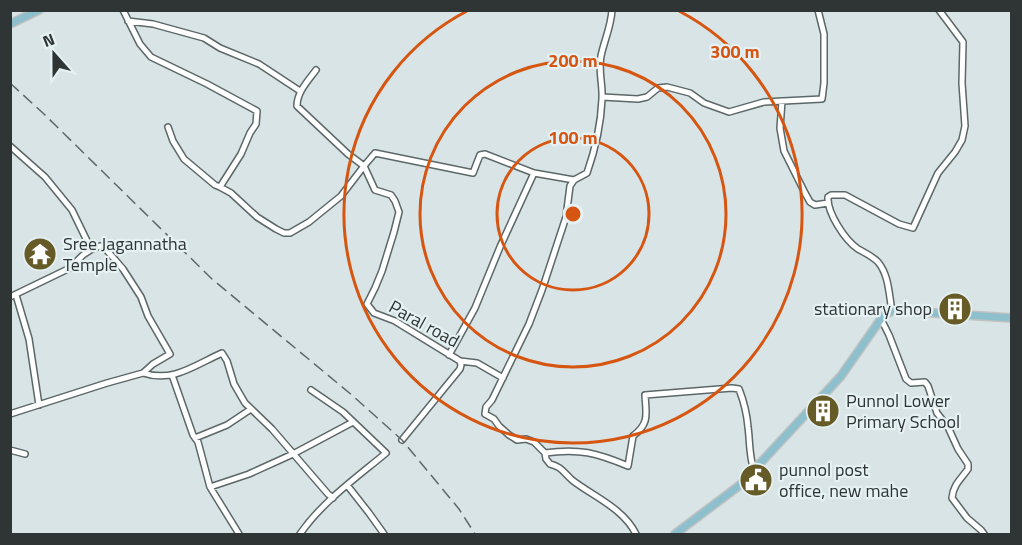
<svg xmlns="http://www.w3.org/2000/svg" width="1022" height="545" font-family="'Titillium Web',sans-serif">
	<style>
		.lines { fill: none; stroke-linecap: round; stroke-linejoin: round }
		.minor-casing { stroke: #5c6767; stroke-width: 8 }
		.major-casing { stroke: #c1c2c2; stroke-width: 10 }
		.minor { stroke: #fff; stroke-width: 5 }
		.major { stroke: #8ebfcd; stroke-width: 7 }
		.rail { stroke: #606768; stroke-width: 1.5; stroke-dasharray: 12 6; stroke-linecap: butt }
		.ring { fill: none; stroke: #d65510; stroke-width: 3 }
		.labels { text-anchor: middle; stroke-width: 4.5; stroke-linejoin: round; paint-order: stroke }
		.poi-label { font-size: 18px; fill: #2f3434; stroke: #e5f1f2; text-anchor: start }
		.street-label { font-size: 18px; fill: #2f3434; stroke: #e5f1f2 }
		.centre { fill: #d65510; stroke: #e5f1f2; stroke-width: 3 }
		.ring-label { font-size: 18px; text-anchor: middle; font-weight: bold; fill: #d65510; stroke: #e5f1f2; stroke-width: 4.5; stroke-linejoin: round; paint-order: stroke }
	</style>
	<rect width="100%" height="100%" fill="#d8e4e5"/>
	<g class="lines">
		<defs>
			<path id="minor" d="M123,10L140,44L151,57L207,84L257,111L256,124L250,133L241,154L220,187L231,193L257,217L276,229L284,233H290L309,222L341,196L364,166L348,154L297,106C297,92 308,81 316,70
				M612,10C611,27 604,41 601,56C598,71 603,85 602,99C601,124 595,150 587,173L574,180L570,186L566,217L542,290L529,324L492,400L486,407L485,414L494,419L499,426L509,435L517,440L526,439L534,442L545,453C579,448 597,453 628,466L633,436C650,423 646,414 645,395L732,388L739,389C744,402 747,414 748,427C750,441 749,457 754,470
				M128,21L153,24L204,38L220,48L259,64L300,91
				M602,97L638,99L647,97L658,88L667,87L690,93L704,103L729,112L764,102L822,99L824,83V34L818,10
				M782,101L780,128L784,151L805,193L810,202L815,205L828,203
				M168,127L173,141L184,159L215,185L220,187
				M10,146L45,177L72,210L89,245L92,249L100,246L104,247L123,269L141,297L148,316L170,354L153,364L143,373L107,383L10,414
				M16,295L29,339L39,405
				M10,297L70,268L83,255L92,249
				M892,311C889,295 889,275 878,262C872,256 865,253 858,249C845,240 827,213 828,197L831,195H845L899,224L913,228L938,173L955,152L962,140L965,126L962,83L963,42L939,10
				M881,319L889,335L906,379L911,383L925,382L928,386L937,413L948,427L958,449L968,464V469C961,479 953,485 952,498L967,518L981,530L984,534
				M449,355L475,308L500,247L534,173
				M460,361L477,363L503,378
				M143,373C173,383 195,365 222,353L227,361L234,384L245,403L272,429L328,494L333,498
				M172,375L193,435L198,442L210,487L239,534
				M195,438L227,425L251,409
				M402,440L460,369L461,365L460,361L395,321L374,313L367,304L375,288L382,271L394,232L399,212L395,201L391,195L375,190L364,166L375,153L473,173L480,155L485,154L534,173L574,180
				M10,450L25,454
				M545,453L546,459L550,464C562,467 563,472 572,480C594,497 623,508 636,534
				M347,485L369,513L384,534
				M210,487L249,474L293,454L353,422
				M300,534C322,502 356,478 386,453L343,412L311,390"/>
			<path id="major" d="M10,24L39,10
				M675,534L740,485L841,376L883,316L892,311H903L1012,318"/>
		</defs>
		<!-- minor casing -->
		<use href="#minor" class="minor-casing"/>
		<!-- major casing -->
		<use href="#major" class="major-casing"/>
		<!-- minor -->
		<use href="#minor" class="minor"/>
		<!-- major -->
		<use href="#major" class="major"/>
		<!-- rail -->
		<path class="rail" d="M10,83L44,114L212,279L353,396L402,440L459,509L475,534"/>
	</g>
	<!-- distance rings -->
	<g class="ring">
		<circle cx="573" cy="214" r="76"/>
		<circle cx="573" cy="214" r="153"/>
		<path d="M679 11A229 229 0 1 1 467 11"/>
	</g>
	<!-- icons -->
	<defs>
		<symbol id="temple-disc" viewBox="-11 -11 22 22"><circle r="9.5" fill="#665b27" stroke="#e5f1f2"/><path d="M0-6L5-2H3V0L6.5 2.5H4V6H1.5V3h-3V6H-4V2.5H-6.5L-3 0V-2H-5Z" fill="#fff"/></symbol>
		<symbol id="building-disc" viewBox="-11 -11 22 22"><circle r="9.5" fill="#665b27" stroke="#e5f1f2"/><path d="M-4-6H4V6H1V3H-1V6H-4ZM-2.5-4.3h1.7v1.8h-1.7ZM.8-4.3h1.7v1.8H.8ZM-2.5-1h1.7V.8h-1.7ZM.8-1h1.7V.8H.8Z" fill="#fff"/></symbol>
		<symbol id="civic-disc" viewBox="-11 -11 22 22"><circle r="9.5" fill="#665b27" stroke="#e5f1f2"/><path d="M-.6-6.5H3V-4.5H.6V-3L4-1V1h2V6H-6V1h2V-1L-.6-3ZM-1.2 2.5V6h2.4V2.5Z" fill="#fff"/></symbol>
	</defs>
	<g fill-rule="evenodd">
		<use href="#temple-disc" x="21" y="235" width="38" height="38"/>
		<use href="#building-disc" x="936" y="290" width="38" height="38"/>
		<use href="#building-disc" x="804" y="392" width="38" height="38"/>
		<use href="#civic-disc" x="737" y="461" width="38" height="38"/>
	</g>
	<g class="labels">
		<!-- poi labels -->
		<g class="poi-label">
			<text x="63" y="250">Sree Jagannatha<tspan x="63" dy="21">Temple</tspan></text>
			<text x="932" y="315" text-anchor="end">stationary shop</text>
			<text x="846" y="407">Punnol Lower<tspan x="846" dy="21">Primary School</tspan></text>
			<text x="779" y="476">punnol post<tspan x="779" dy="21">office, new mahe</tspan></text>
		</g>
		<!-- street labels -->
		<g class="street-label">
			<text transform="translate(424 324) rotate(29)" y="6">Paral road</text>
		</g>
	</g>
	<circle cx="573" cy="214" r="9" class="centre"/>
	<g class="ring-label">
		<text x="735" y="58">300 m</text>
		<text x="573" y="67">200 m</text>
		<text x="573" y="144">100 m</text>
	</g>
	<!-- border -->
	<rect width="1022" height="545" fill="none" stroke="#2f3434" stroke-width="24"/>
	<!-- north arrow -->
	<g transform="translate(54 54) rotate(339)" stroke="#e5f1f2" stroke-width="4.5" paint-order="stroke">
	<path d="M0-4.5L10 22L0 15L-10 22Z" fill="#2f3434"/>
	<text y="-9" font-size="16" font-weight="bold" text-anchor="middle" fill="#2f3434">N</text>
	</g>
</svg>
